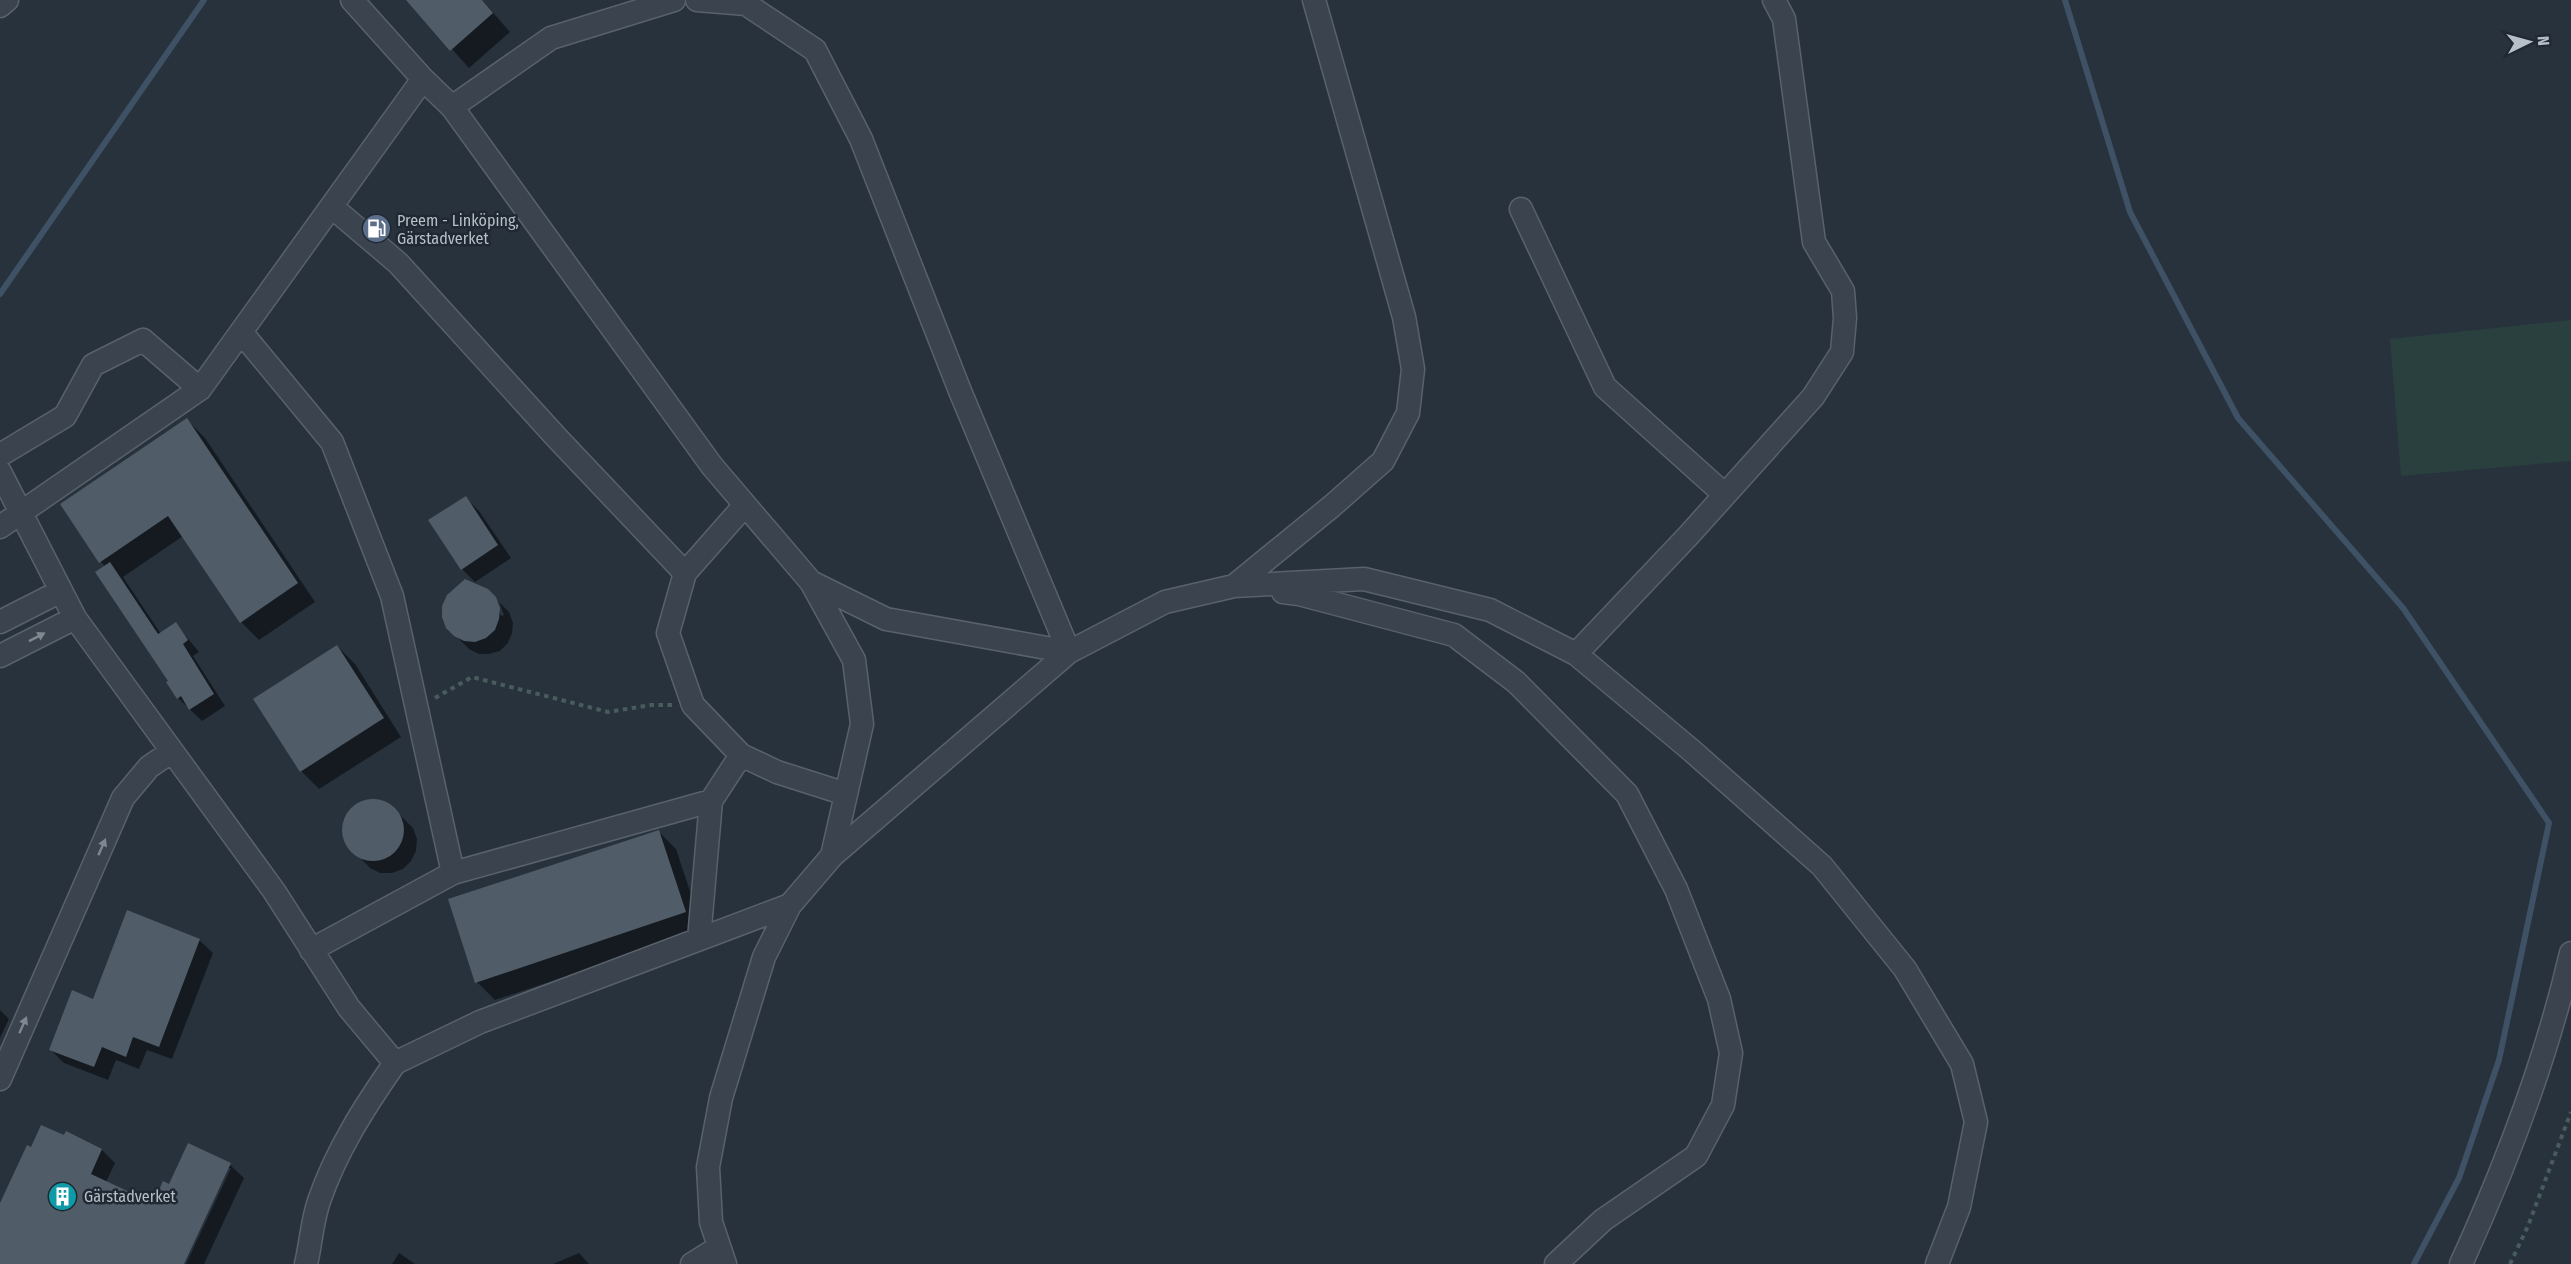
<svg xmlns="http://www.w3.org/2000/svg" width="2571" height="1264" font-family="'Fira Sans Condensed',sans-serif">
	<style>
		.green { fill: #2a403f }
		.shadow { fill: #0007 }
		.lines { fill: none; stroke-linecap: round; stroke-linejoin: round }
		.stream { stroke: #3e5165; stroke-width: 6 }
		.building { fill: #505d68 }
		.minor-casing { stroke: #59626b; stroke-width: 25 }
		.path { stroke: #495c5d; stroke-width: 4; stroke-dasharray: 4.5 4.5; stroke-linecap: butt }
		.minor { stroke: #3b444e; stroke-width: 22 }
		.oneway { fill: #7f8891 }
		.labels { text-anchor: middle; stroke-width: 5; stroke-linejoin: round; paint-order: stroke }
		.poi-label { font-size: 16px; fill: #b7bfc8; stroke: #202933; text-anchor: start }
	</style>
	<rect width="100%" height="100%" fill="#27323d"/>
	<!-- green -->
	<path class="green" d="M2571,320V461L2401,476L2390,339Z"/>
	<!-- shadow -->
	<path class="shadow" d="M408,0H482L510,32L469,68Z
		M187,420L205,438L315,602L259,640L241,622L183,536L123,577L161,634L176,624L199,652L193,656L225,706L202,721L178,698L106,567L101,562Z
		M466,498L479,511L511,558L475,582L462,569Z
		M495,599L501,616L504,615L499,602L509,612L513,623L512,633L508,643L500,651L489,654H479L469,649L447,627Z
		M337,646L355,664L401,737L319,789L301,771L255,699Z
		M368,800L380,801L390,805L413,828L417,839L416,851L411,861L403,869L392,873H380L370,868L348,845L343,834L344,823L349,812L357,804Z
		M658,831L676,849L703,930L495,1000L477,982Z
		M199,940L213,953L172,1059L147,1050L139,1069L116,1060L108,1080L64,1063L51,1050L94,1001Z
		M0,1010L9,1019L0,1038Z
		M189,1145L230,1165L244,1178L204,1264H186L231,1168H227L182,1264H0V1206L102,1150L115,1163L106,1182L154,1205L170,1186Z
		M399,1253L415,1264H392Z
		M579,1253L589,1264H553Z"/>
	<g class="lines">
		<!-- stream -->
		<path class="stream" d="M2065,0L2130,212L2238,418L2403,608L2549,823L2499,1060L2459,1178L2414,1264
			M0,294L204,0"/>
	</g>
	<!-- building -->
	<path class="building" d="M406,0H482L493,13L450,51Z
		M187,418L298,583L240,623L168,516L99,563L60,504Z
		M466,496L498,545L461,570L428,520Z
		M110,562L158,634L176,622L188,640L183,644L214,694L189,710L181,696L177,699L166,682L168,681L95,572Z
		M465,579L488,589L496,597L500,608L499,619L495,630L486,638L475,642L464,641L454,636L446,628L442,617V606L447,595Z
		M337,645L384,718L300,772L253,699Z
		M342 830a31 31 0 1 1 62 0a31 31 0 1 1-62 0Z
		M659,830L686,912L475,983L448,899Z
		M127,910L200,939L159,1047L133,1037L126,1057L102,1047L94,1067L49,1050L72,990L93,999Z
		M41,1125L64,1135L66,1131L102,1149L91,1174L153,1203L163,1181L169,1184L188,1143L231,1163L184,1264H0V1203L27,1145L31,1147Z"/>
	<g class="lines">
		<defs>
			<path id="minor" d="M697,0L746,4L815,50L861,139L960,391L1069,652
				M0,6L7,0
				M423,79L452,107L712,466L811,582L886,619L1069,652
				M452,107L551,38L674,0
				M332,207L398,263L557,438L685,573
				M1521,209L1605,387L1725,495
				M241,332L332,442L392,596L453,873L311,950
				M200,389L423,79L352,0
				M0,455L65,416L93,365L143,340L200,389L0,527
				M0,472L75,618L274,891L349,1008L395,1063C365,1106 336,1151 319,1201C312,1221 311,1243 306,1264
				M745,505L685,573L668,633L693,705L741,755L777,772L846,794
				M811,582L854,660L862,724L832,856
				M1234,586L1332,506L1383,461L1408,413L1413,369L1404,317L1314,0
				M1283,592L1299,594L1454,635L1516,682L1627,794L1676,889L1719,999L1731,1053L1723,1105L1696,1156L1603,1220L1556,1264
				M0,622L61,591
				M1576,654L1688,536L1813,397L1842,352L1845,318L1843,291L1814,242L1784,19L1774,0
				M0,656L75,618
				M453,873L711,801L741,755
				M699,939L711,801
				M395,1063L480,1022L790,905
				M0,1079L123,798L149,767L172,751
				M692,1264L719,1247
				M725,1264L711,1222L708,1167L721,1098L764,957L790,905L832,856L1069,652L1165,602L1234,586L1364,579L1490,610L1576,654L1691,750L1822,866L1905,969L1962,1064L1976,1122L1959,1207L1937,1264
				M2461,1264C2507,1163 2546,1061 2571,953"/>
		</defs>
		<!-- minor casing -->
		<use href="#minor" class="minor-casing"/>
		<!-- path -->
		<path class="path" d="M435,698L472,677L608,712L651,705H672
			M2510,1264L2528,1226L2571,1112"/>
		<!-- minor -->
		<use href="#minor" class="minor"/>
	</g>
	<!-- one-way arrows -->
	<defs><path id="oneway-solid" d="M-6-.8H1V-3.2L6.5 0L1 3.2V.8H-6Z" transform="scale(1.5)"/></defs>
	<g class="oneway">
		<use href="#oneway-solid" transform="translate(37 637) rotate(-27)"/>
		<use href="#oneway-solid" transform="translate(102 847) rotate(-66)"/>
		<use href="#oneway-solid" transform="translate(23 1025) rotate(-66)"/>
	</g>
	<!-- icons -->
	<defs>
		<symbol id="fuel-disc" viewBox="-11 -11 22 22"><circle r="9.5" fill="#5c6f8a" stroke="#202933"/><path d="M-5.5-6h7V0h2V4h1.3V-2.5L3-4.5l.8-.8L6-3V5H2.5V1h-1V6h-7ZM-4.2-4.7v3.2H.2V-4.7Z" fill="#fff"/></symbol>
		<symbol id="building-disc" viewBox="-11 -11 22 22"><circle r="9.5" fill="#0f9aa8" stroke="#202933"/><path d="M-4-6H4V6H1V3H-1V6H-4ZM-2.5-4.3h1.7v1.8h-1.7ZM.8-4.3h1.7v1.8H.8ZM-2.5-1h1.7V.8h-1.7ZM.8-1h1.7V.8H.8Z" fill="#fff"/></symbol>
	</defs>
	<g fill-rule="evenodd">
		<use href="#fuel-disc" x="360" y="212" width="33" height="33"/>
		<use href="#building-disc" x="46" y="1180" width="33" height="33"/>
	</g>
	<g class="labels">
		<!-- poi labels -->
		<g class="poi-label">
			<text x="397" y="226">Preem - Linköping,<tspan x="397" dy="18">Gärstadverket</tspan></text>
			<text x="84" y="1202">Gärstadverket</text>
		</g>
	</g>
	<!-- north arrow -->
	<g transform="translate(2529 42) rotate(85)" stroke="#202933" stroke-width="4.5" paint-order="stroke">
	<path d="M0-4.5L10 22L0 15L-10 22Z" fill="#b7bfc8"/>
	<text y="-9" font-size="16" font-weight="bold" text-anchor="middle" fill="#b7bfc8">N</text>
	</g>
</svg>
